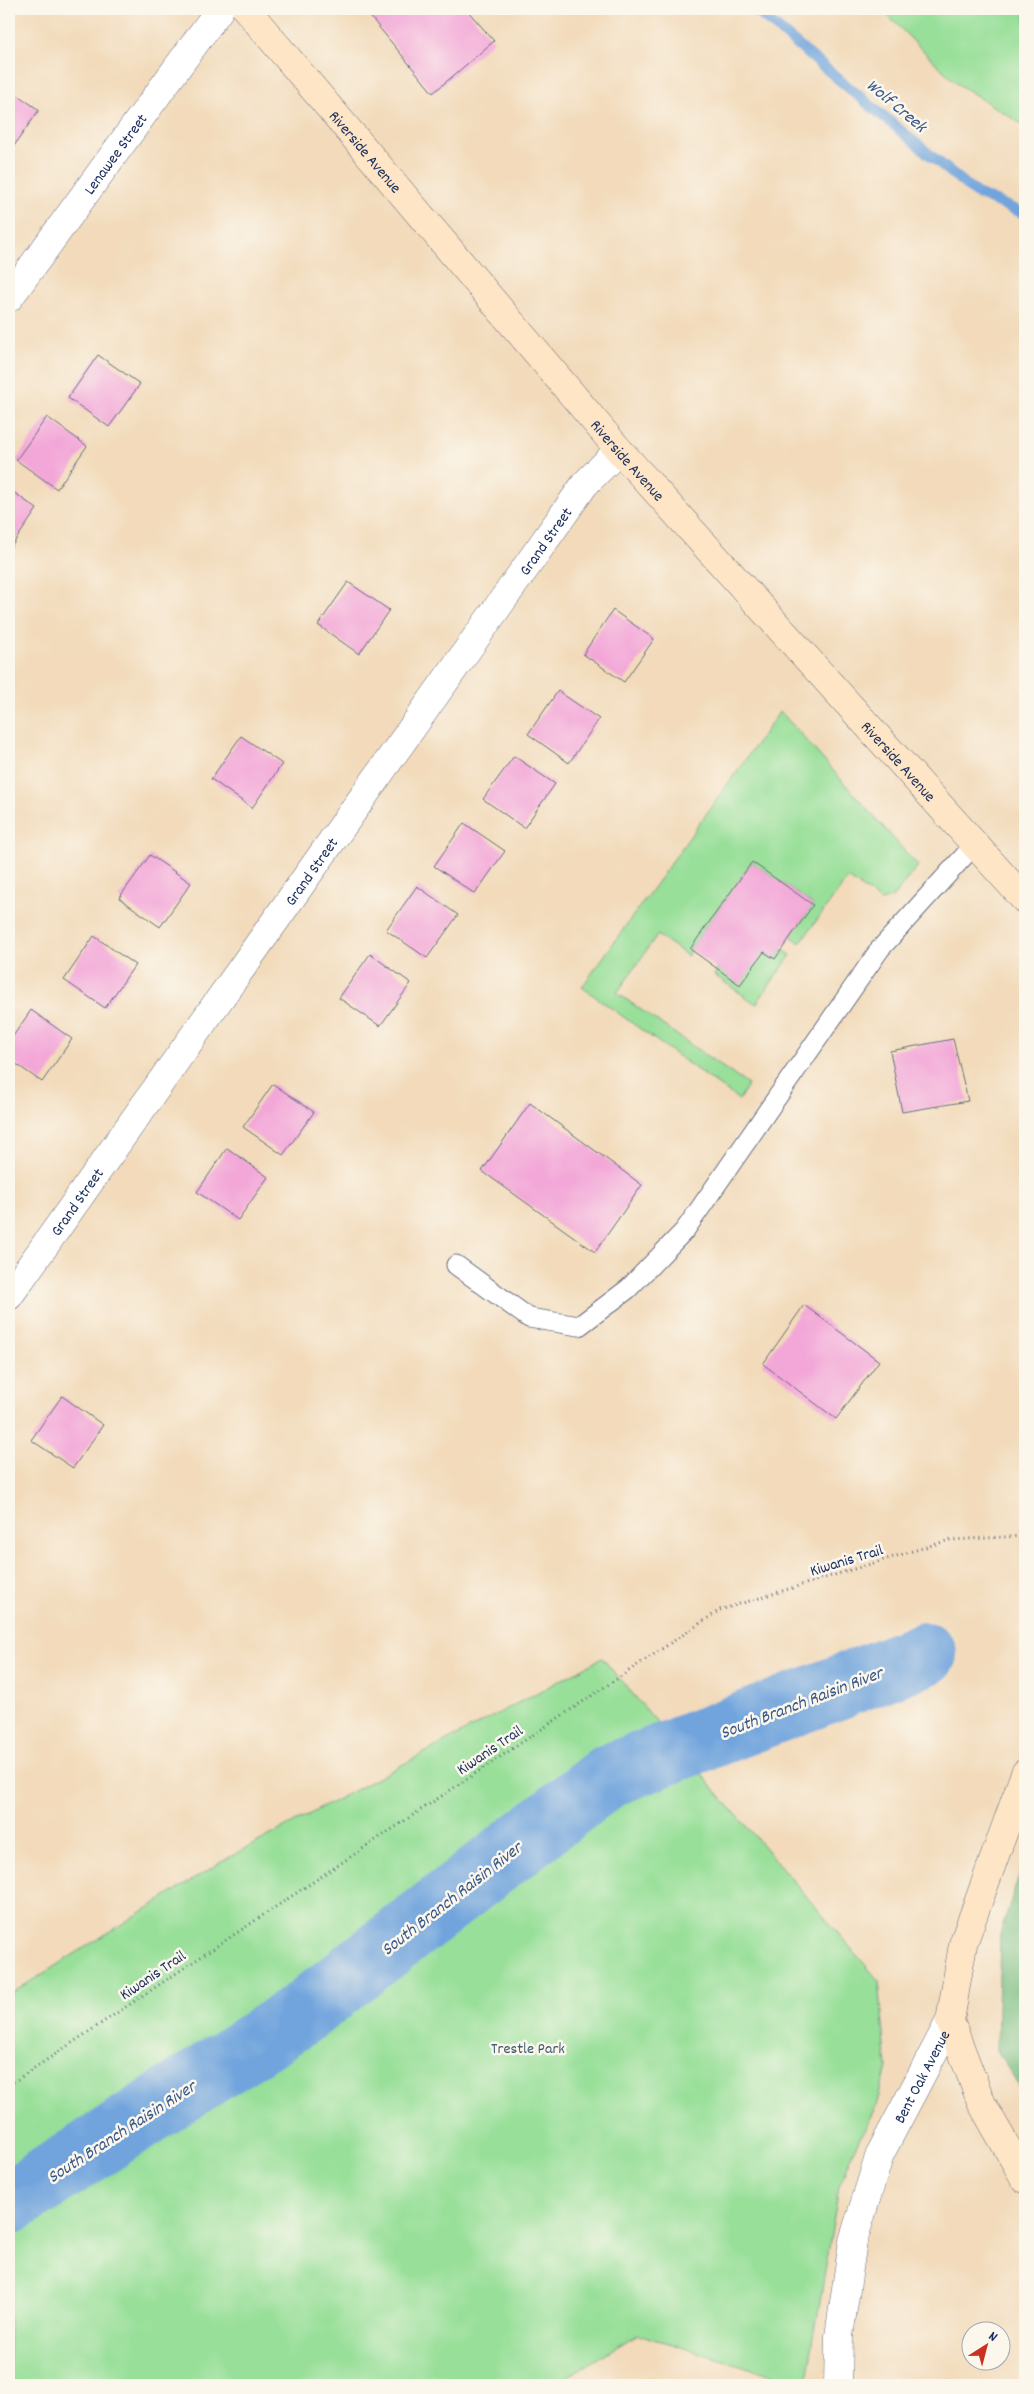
<svg xmlns="http://www.w3.org/2000/svg" width="1034" height="2394" font-family="Dekko,sans-serif">
	<style>
		.green { fill: #98df99; stroke: #5a877c }
		.forest { fill: #7abe81; stroke: #4a7670 }
		.lines { fill: none; stroke-linecap: round; stroke-linejoin: round }
		.stream { stroke: #71a4dd; stroke-width: 11 }
		.river { stroke: #71a4dd; stroke-width: 64 }
		.building { fill: #f3a7d8 }
		.lane-casing { stroke: #666b7e; stroke-width: 21 }
		.street-casing { stroke: #666b7e; stroke-width: 29 }
		.secondary-casing { stroke: #666b7e; stroke-width: 29 }
		.path { stroke: #666b7e; stroke-width: 3; stroke-dasharray: 1 4; stroke-linecap: butt }
		.lane { stroke: #fff; stroke-width: 19 }
		.street { stroke: #fff; stroke-width: 28 }
		.secondary { stroke: #fde5c5; stroke-width: 28 }
		.labels { text-anchor: middle; stroke-width: 5; stroke-linejoin: round; paint-order: stroke }
		.street-label { font-size: 16px; fill: #1b2f5e; stroke: #fbf7ec }
		.park-label { font-size: 16px; fill: #3a5b6d; stroke: #fbf7ec }
		.water-label { font-size: 18px; font-style: italic; fill: #39588a; stroke: #fbf7ec }
	</style>
	<rect width="100%" height="100%" fill="#fbf7ec"/>
	<filter id="ink" filterUnits="userSpaceOnUse"><feTurbulence type="fractalNoise" baseFrequency=".02" numOctaves="2"/><feDisplacementMap in="SourceGraphic" scale="10" xChannelSelector="R" yChannelSelector="G"/><feConvolveMatrix kernelMatrix="1 2 1 2 8 2 1 2 1" color-interpolation-filters="sRGB"/></filter>
	<filter id="wash" filterUnits="userSpaceOnUse"><feTurbulence type="fractalNoise" baseFrequency=".0096" numOctaves="4" result="noise"/><feDisplacementMap in="SourceGraphic" scale="20" xChannelSelector="R" yChannelSelector="G"/><feGaussianBlur stdDeviation="1.12" result="paint"/><feColorMatrix in="noise" values="0 0 0 0 0 0 0 0 0 0 0 0 0 0 0 0 0 1.4 0 .05"/><feComposite in="paint" operator="in"/></filter>
	<g filter="url(#wash)">
		<rect width="100%" height="100%" fill="#f2daba"/>
		<!-- green -->
		<path class="green" d="M881,9H1025V126L956,83Z
			M780,711L918,866L892,898L881,901L848,878L800,943L791,936L813,905L752,862L690,949L688,956L657,935L617,993L748,1085L739,1100L582,987Z
			M782,949L791,955L756,1004L714,975L718,969L764,952L775,959Z
			M602,1658L879,1981L887,2068L874,2112L852,2153L839,2187L806,2385L638,2334L553,2385H9V1995L226,1859Z"/>
		<!-- forest -->
		<path class="forest" d="M1025,1857V2097L997,2050L1000,1934Z"/>
		<g class="lines">
			<!-- stream -->
			<path class="stream" d="M754,9L976,193L1025,214"/>
			<!-- river -->
			<path class="river" d="M9,2203L301,2014L608,1776L925,1654"/>
		</g>
		<g id="blocks">
			<!-- building -->
			<path class="building" d="M364,9H466L494,41L433,93Z
				M9,89L39,110L9,153Z
				M98,355L140,384L109,427L68,398Z
				M47,417L87,446L57,489L16,460Z
				M9,489L37,509L9,550Z
				M348,582L389,610L359,654L318,625Z
				M613,610L654,639L624,682L583,654Z
				M558,691L599,719L569,763L528,734Z
				M241,736L282,764L252,808L211,779Z
				M514,756L555,784L524,828L483,799Z
				M464,823L505,851L475,894L434,866Z
				M150,855L191,883L160,927L119,898Z
				M752,862L813,905L775,959L764,952L740,985L690,949Z
				M417,886L458,915L427,958L386,930Z
				M94,936L135,965L105,1008L64,980Z
				M370,954L411,983L380,1026L339,998Z
				M31,1010L72,1039L42,1082L9,1059V1042Z
				M953,1039L968,1101L902,1112L890,1051Z
				M273,1084L314,1112L283,1155L243,1127Z
				M530,1103L642,1185L595,1252L482,1171Z
				M227,1148L268,1177L238,1220L197,1192Z
				M804,1305L879,1361L836,1419L763,1364Z
				M62,1396L103,1425L73,1468L31,1440Z"/>
		</g>
	</g>
	<g filter="url(#ink)">
		<use href="#blocks" fill-opacity="0" stroke="#666b7e" stroke-width="1"/>
		<g class="lines">
			<defs>
				<path id="lane" d="M456,1265L529,1318L579,1326L628,1289L685,1230L880,949L975,844"/>
				<g id="street">
					<path id="s1" d="M9,298L220,9"/>
					<path id="s2" d="M9,1296L585,484L619,450"/>
					<path id="s3" d="M838,2385L839,2336L853,2241L880,2154L950,2021"/>
				</g>
				<g id="secondary">
					<path id="s4" d="M246,9L619,450L1025,900"/>
					<path d="M1025,1773L963,1944L950,2021L982,2104L1025,2179"/>
				</g>
			</defs>
			<!-- lane casing -->
			<use href="#lane" class="lane-casing"/>
			<!-- street casing -->
			<use href="#street" class="street-casing"/>
			<!-- secondary casing -->
			<use href="#secondary" class="secondary-casing"/>
			<!-- path -->
			<path class="path" d="M9,2085L720,1610L949,1540L1025,1536"/>
			<!-- lane -->
			<use href="#lane" class="lane"/>
			<!-- street -->
			<use href="#street" class="street"/>
			<!-- secondary -->
			<use href="#secondary" class="secondary"/>
		</g>
	</g>
	<g class="labels">
		<!-- street labels -->
		<g class="street-label">
			<text dy="6" stroke="none"><textPath href="#s4" startOffset="186">Riverside Avenue</textPath></text>
			<text dy="6" stroke="none"><textPath href="#s1" startOffset="179">Lenawee Street</textPath></text>
			<text dy="6" stroke="none"><textPath href="#s4" startOffset="591">Riverside Avenue</textPath></text>
			<text dy="6" stroke="none"><textPath href="#s2" startOffset="926">Grand Street</textPath></text>
			<text dy="6" stroke="none"><textPath href="#s4" startOffset="996">Riverside Avenue</textPath></text>
			<text dy="6" stroke="none"><textPath href="#s2" startOffset="521">Grand Street</textPath></text>
			<text dy="6" stroke="none"><textPath href="#s2" startOffset="116">Grand Street</textPath></text>
			<text transform="translate(846 1559) rotate(-17)" y="6">Kiwanis Trail</text>
			<text transform="translate(489 1749) rotate(-34)" y="6">Kiwanis Trail</text>
			<text transform="translate(152 1974) rotate(-34)" y="6">Kiwanis Trail</text>
			<text dy="6" stroke="none"><textPath href="#s3" startOffset="324">Bent Oak Avenue</textPath></text>
		</g>
		<!-- park labels -->
		<g class="park-label">
			<text x="528" y="2053">Trestle Park</text>
		</g>
		<!-- water labels -->
		<g class="water-label">
			<text transform="translate(897 105) rotate(40)" y="6">Wolf Creek</text>
			<text transform="translate(801 1702) rotate(-21)" y="6">South Branch Raisin River</text>
			<text transform="translate(451 1898) rotate(-38)" y="6">South Branch Raisin River</text>
			<text transform="translate(121 2131) rotate(-33)" y="6">South Branch Raisin River</text>
		</g>
	</g>
	<!-- margin -->
	<rect width="1034" height="2394" fill="none" stroke="#fbf7ec" stroke-width="30"/>
	<!-- north arrow -->
	<g transform="translate(986 2346) rotate(36)"><circle r="24" fill="#fbf7ec" stroke="#a1a7b3"/>
	<path d="M0-4L9 19L0 12L-9 19Z" fill="#c8321e"/>
	<text y="-8" font-size="14" font-weight="bold" text-anchor="middle" fill="#1b2f5e">N</text>
	</g>
</svg>
